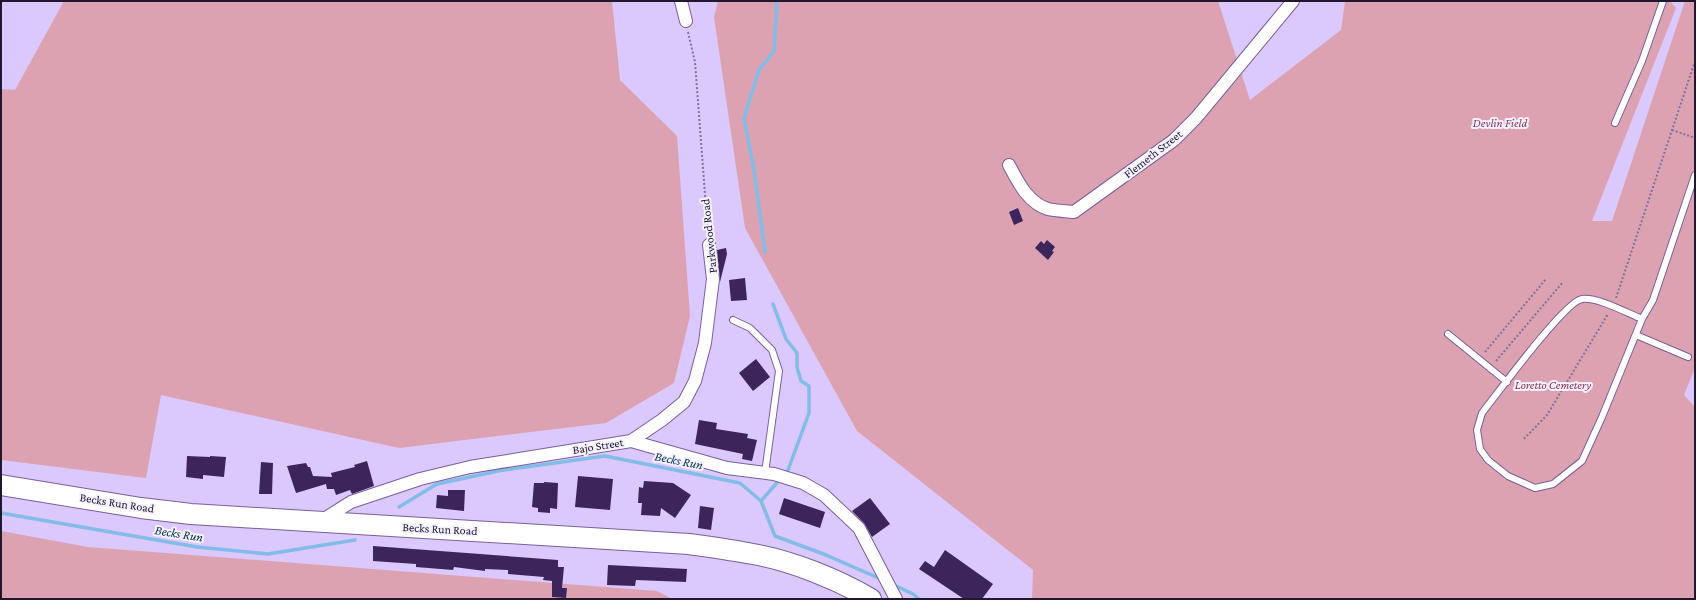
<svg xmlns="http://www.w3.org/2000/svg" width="1696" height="600" font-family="'Crimson Pro',serif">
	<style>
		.green { fill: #dca2b2 }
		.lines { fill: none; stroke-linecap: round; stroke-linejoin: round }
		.stream { stroke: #82bce7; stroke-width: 3.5 }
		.building { fill: #3c255a }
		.lane-casing { stroke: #77609c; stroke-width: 8 }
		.street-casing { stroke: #77609c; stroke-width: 14 }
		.primary-casing { stroke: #77609c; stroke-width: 22 }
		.path { stroke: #807299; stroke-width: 2; stroke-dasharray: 2 2; stroke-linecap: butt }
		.lane { stroke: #fff; stroke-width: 6 }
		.street { stroke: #fff; stroke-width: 12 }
		.primary { stroke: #fff; stroke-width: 20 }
		.labels { text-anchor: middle; stroke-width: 4; stroke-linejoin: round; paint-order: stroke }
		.park-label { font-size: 12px; font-style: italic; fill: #863451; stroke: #f5f1fe }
		.street-label { font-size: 12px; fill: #211830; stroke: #f5f1fe }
		.water-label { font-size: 13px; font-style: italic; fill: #002f4b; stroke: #f5f1fe }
	</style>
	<rect width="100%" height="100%" fill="#dbc8fd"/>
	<!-- green -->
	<path class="green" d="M64,1H612L620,80L677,136L690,316L674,383L606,423L399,448L161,395L146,478L1,460V89L15,90Z
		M718,1H1218L1250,100L1341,30L1345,1H1670L1676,8L1592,221H1612L1685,1H1695V368L1684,395L1695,407V599H1032L1033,570L857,431L745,228L714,17Z
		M1,531L88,547L657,591L672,599H1Z"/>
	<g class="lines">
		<!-- stream -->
		<path class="stream" d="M765,252L754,170L744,118L759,70L774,51L777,1
			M761,501L788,470L809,413V386L801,381L797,367V353L786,339L773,304
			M399,507L437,484L498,471L605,456L740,483L761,501L775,536L826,555L883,580
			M1,513L197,547L268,554L355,540
			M892,584L913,594L919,599"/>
	</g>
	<!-- building -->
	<path class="building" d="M1018,208L1023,221L1014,225L1009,212Z
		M1047,240L1055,247L1052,251L1054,252L1048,260L1035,248L1041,241L1044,244Z
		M726,248L727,254L720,282L717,250Z
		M745,278L747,300L731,301L729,280Z
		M756,359L770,377L753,391L739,373Z
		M699,420L717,423L716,429L748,434L747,438L757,440L752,461L742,459L743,454L695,444Z
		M187,456L210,457V456L226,457L224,477L203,475V479L186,477Z
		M367,461L374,486L352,494L350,490L336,495L334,489H327L326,484L296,493L287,466L306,463L308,467H310L313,476L332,477L331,473L355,467L354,465Z
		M261,462L273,463L272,494H259Z
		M578,476L613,479L610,510L575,507Z
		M644,481L673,483L691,495L675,518L661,508L660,516L641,515L642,503H638L639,487L643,488Z
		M544,482L558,483L557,509L550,508V513L538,512V508L532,507L534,483H544Z
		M448,490H465L464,511L436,508L437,495L448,496Z
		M784,498L825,512L820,528L779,514Z
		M870,498L890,524L872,537L864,523L852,511Z
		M700,506L714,508L711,530L698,528Z
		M373,546L558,560V567H564L562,588H567L566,598L552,597V581L543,580L544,577L508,574V570L485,569V571L454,567L453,570L416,567V564L373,561Z
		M945,550L993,584L982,599H964L919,569L925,561L934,567Z
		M608,565L687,569L686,582L636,580L635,586L607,585Z"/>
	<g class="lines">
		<defs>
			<path id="lane" d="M1615,123L1642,61L1663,1
				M1642,319C1627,313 1598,297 1582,299C1565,301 1497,394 1482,413L1477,430L1480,449L1488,460L1508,476L1535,488L1553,484L1582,461L1602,417L1642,319L1653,300L1695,175
				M733,320L750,328L772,350L779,371L765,473
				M1448,334L1507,382
				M1636,335L1688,357"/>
			<path id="street" d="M681,1L686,21
				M1009,165C1018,182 1028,203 1048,209C1056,211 1066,211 1074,212L1174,140L1196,118L1293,1
				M631,441L662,420L684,402L695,381L705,343L713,279L709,245
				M321,521L351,502L420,479L470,467L631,441L727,468L774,474L803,483L824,495L859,528L896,599"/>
			<path id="primary" d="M1,485L141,508L191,514L689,544C710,547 732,550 753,554C792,561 837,579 871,599"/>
		</defs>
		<!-- lane casing -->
		<use href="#lane" class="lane-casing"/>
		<!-- street casing -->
		<use href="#street" class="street-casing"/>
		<!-- primary casing -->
		<use href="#primary" class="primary-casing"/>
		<!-- path -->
		<path class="path" d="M688,32L695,62L708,234
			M1672,130L1695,138
			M1616,298L1695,61
			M1485,352L1546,279
			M1496,361L1563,282
			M1524,439L1547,415L1608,314"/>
		<!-- lane -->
		<use href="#lane" class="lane"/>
		<!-- street -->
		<use href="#street" class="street"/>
		<!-- primary -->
		<use href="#primary" class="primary"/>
	</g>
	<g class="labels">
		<!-- park labels -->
		<g class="park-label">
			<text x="1500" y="127">Devlin Field</text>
			<text x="1553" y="389">Loretto Cemetery</text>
		</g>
		<!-- street labels -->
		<g class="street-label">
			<text transform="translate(1153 154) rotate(-38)" y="4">Flemeth Street</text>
			<text transform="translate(709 236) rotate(-96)" y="4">Parkwood Road</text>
			<text transform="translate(598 446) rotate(-9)" y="4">Bajo Street</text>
			<text transform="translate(117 503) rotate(9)" y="4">Becks Run Road</text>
			<text transform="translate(440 529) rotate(3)" y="4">Becks Run Road</text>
		</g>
		<!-- water labels -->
		<g class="water-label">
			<text transform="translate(679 460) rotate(11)" y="5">Becks Run</text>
			<text transform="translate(179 533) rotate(9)" y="5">Becks Run</text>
		</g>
	</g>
	<!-- border -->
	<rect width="1696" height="600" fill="none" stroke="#211830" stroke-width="4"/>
</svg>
